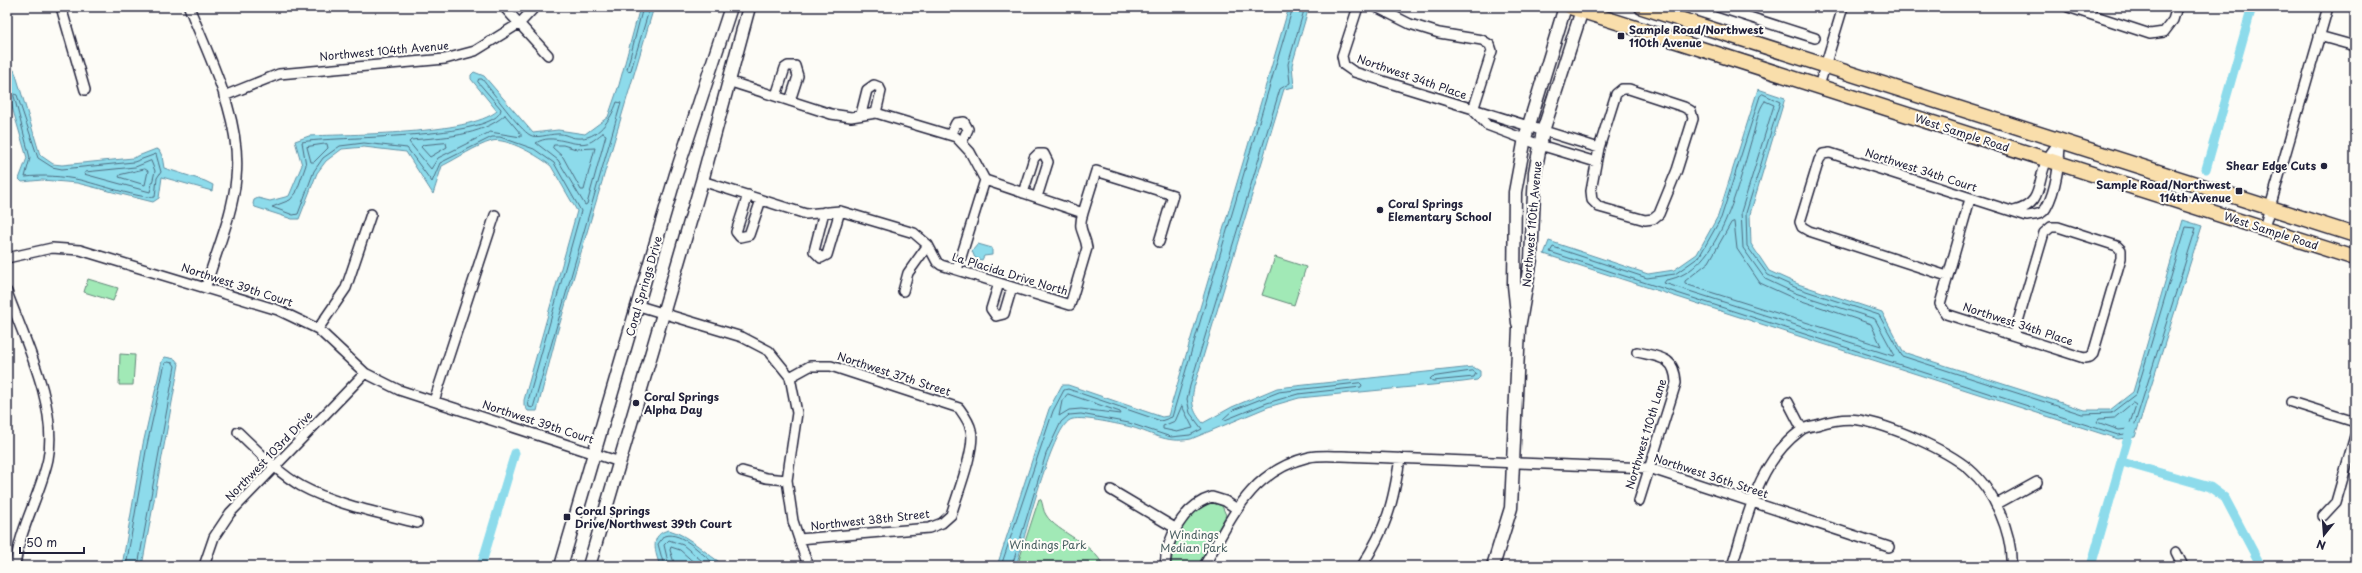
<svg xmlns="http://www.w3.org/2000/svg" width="2362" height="573" font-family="'Playpen Sans',sans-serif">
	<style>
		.green { fill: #a1e9b6; stroke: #628678 }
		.water { fill: #8ddbeb; stroke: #6291a5 }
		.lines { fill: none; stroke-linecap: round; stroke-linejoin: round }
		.shore { stroke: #4d6c81; stroke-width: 1 }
		.canal { stroke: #8ddbeb; stroke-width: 9 }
		.street-casing { stroke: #22223b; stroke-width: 12 }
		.secondary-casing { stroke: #22223b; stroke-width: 15 }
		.primary-casing { stroke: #22223b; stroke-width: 17 }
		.street { stroke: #fdfcf7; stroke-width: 9 }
		.secondary { stroke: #fdfcf7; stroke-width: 12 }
		.primary { stroke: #f9deab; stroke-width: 14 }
		.poi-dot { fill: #22223b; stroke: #fdfcf7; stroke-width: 1.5 }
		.labels { text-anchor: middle; stroke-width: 4; stroke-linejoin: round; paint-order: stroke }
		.poi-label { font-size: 11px; font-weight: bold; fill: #22223b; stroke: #fdfcf7; text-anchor: start }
		.street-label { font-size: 11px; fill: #22223b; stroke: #fdfcf7 }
		.park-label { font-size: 11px; fill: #485e60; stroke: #fdfcf7 }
	</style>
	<rect width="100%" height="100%" fill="#fdfcf7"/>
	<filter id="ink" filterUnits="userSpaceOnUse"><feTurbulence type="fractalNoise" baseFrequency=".025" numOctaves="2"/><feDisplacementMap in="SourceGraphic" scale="8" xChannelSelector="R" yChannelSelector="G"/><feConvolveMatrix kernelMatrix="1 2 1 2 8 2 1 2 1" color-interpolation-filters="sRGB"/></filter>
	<g filter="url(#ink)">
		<!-- green -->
		<path class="green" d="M1275,257L1306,267L1294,305L1262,295Z
			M88,279L118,288L113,301L84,292Z
			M120,354L135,355L133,385H119Z
			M1039,499L1041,500C1043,504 1043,511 1046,515C1057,533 1095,544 1103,566H1017Z
			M1214,502L1222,506L1226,515L1199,566H1171C1172,543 1187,505 1214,502Z"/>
		<!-- water -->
		<path class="water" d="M640,7H654L557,333L537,411H528L524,405V400L577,211L551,166C540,157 507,137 492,141C475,146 458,158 442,166L433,194L406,152L364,147L342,149L326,161L317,173L299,219H292L255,207L253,204L254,200L258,198L270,201L289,196L302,165L295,141L309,136C350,134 469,135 497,111L471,79V75L474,72L484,76L533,133L558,130L585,134L608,117L619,85Z
			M1289,7H1309L1292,65L1294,87L1284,89L1194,387C1191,402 1192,411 1203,423L1232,407L1277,388L1473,367L1480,371V377L1477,380L1463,382L1299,398L1268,407L1191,439C1164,444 1152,432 1127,426C1116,424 1079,415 1070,420C1051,430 1024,540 1016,566H997L1049,409L1062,385H1068L1162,417L1168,416Z
			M7,67L14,70L16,75L40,155L53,164L62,165L133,158L156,149L159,150L162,156L164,168L205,181L213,185L212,191L162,177L159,198L153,202L77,183L42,180L22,182L19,179L27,158L7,90Z
			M1758,89L1785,98L1750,214L1751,244L1769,271L1798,284L1882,312L1903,352L2084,410H2110L2133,392L2183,220L2202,226L2135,437L2118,439L1544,254L1549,241L1648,274L1674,270L1697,254L1718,216Z
			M978,244L992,248V255L984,256L982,260L975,258L972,251Z
			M165,357L175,359L179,364L142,566H122L143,444L162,361Z
			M669,530C691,536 706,555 726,566H660C655,552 649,534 669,530Z"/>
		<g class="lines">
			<!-- shore -->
			<path class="shore" d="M643,7L627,69L629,72L631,70L650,7
				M479,79H482C492,91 520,130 530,135C536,139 549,134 557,134C565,133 570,138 577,138C598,140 611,119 617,102L621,103L533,408L529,407L528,401L581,211L554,163L534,149L500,137H492L440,163L432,182L407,148L364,143L340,146L323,158L314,171L298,214L293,215L272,207L290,200L296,193L306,165L302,142C329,136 499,140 501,109L478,82Z
				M15,94L17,95L38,158L52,167L62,169L134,162L156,154L161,172L157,178L155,197C145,200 94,183 80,180C62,176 43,175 25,177L30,158L14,96Z
				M1763,94L1780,102L1746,213L1747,246L1768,275L1797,288L1879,315L1902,356L2082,414L2111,413L2136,394L2186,227L2196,228L2132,433L2118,435L1550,252L1553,247L1647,278L1675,274L1699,257L1721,218L1760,96Z
				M1765,101L1774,105L1741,212L1743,248L1765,279L1795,293L1875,319L1894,354L1893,356L1664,283L1666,280C1721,272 1739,181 1753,135C1756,125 1758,109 1765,101Z
				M505,115L521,134V137L490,132L438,158L431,169L409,142L411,140C442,137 480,137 505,115Z
				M603,133L606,135L587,204L585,205L558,160L536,143C553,132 571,147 587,143C593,142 598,136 603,133Z
				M446,143L447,147L430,157L421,147L423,145Z
				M327,144L328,148L314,162H311L307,147Z
				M554,145H563L576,149L595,148L584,190H581L563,157L553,148Z
				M151,161L155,171L150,192L84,174L85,172L135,167Z
				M145,169L148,171L145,185L119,177L120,175Z
				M1734,222L1737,249L1760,283L1793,298L1871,324L1881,346L1685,284V281L1709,262L1731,223Z
				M1473,371L1476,373L1474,377L1433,381L1430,379L1432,377Z
				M1360,383L1362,385L1361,387L1298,394L1267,403L1225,420L1223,419L1233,410L1279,392Z
				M1068,394L1120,412L1121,414L1081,409L1069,410L1059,416L1062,401Z
				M2133,403L2136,405L2128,429L2119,430L2097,422L2099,419L2114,418Z
				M1182,406L1193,428L1177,432L1163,429V426L1175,421Z
				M126,566L147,445L165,363L168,362L173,363L175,366L138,566
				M664,566L658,544L664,536C683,530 703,557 718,566
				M669,566L664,545L669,540L683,545L708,566
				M675,566L670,550L671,547L680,550L698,566
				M1001,566L1053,411L1064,390L1068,389L1161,421L1172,417L1293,7
				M1012,566L1046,454L1061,422L1069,415L1081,414L1129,423L1171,437L1190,435L1202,429L1190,413L1187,399L1190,386L1280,89L1290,83L1288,64L1305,7"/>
			<!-- canal -->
			<path class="canal" d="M2206,169L2252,7
				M2122,462L2210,487L2225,498L2261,566
				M481,566L515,453
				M2091,566L2131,427"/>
			<defs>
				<path id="street" d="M61,7L85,90
					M189,7C210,60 242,119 236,178C233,214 216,252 206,286
					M504,7L548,55
					M1358,7L1342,56L1344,65L1354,72L1599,148
					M1376,7L1410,24L1439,33L1482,40L1490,45L1492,51L1473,110
					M1718,7L1815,38
					M2068,7L2150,34L2164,32L2173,20L2177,7
					M2319,36L2355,46
					M728,81L831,114L851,117L876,113L956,137L970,152L985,180L1083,213L1096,171L1173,195L1159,242
					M1819,86L1843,7
					M1622,89H1629L1684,107L1691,111L1693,119L1677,170L1659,214L1653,219L1645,220L1599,207L1592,200L1591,191L1599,148L1616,94Z
					M224,96L279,74L445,59L475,51L520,23L535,7
					M776,96L785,68L788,66H795L798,76L790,101
					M1473,110L1487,125L1540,145L1596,162
					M861,114L867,90L874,85L879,87L881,91L876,113
					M950,135L956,123L964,122L968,129L962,142
					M702,181L806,214L840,211L914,233L928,245L937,262L941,265L1070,305L1087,248C1085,232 1077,231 1083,213
					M1023,193L1034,158L1038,154H1044L1048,162L1037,197
					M748,195L736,232L740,237L749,235L761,200
					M1970,199L1940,304L1946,314L2084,358L2090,357L2093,354L2121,258V250L2117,246L2058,227H2051L2044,233L2014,335
					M2014,211C2044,204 2036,183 2047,160C2050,153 2056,147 2060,141
					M824,212L814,251L821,258L827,255L840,211
					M2264,228L2328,7
					M7,258L52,248L80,250L278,310L318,329L365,373L399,390L620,462
					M957,270L985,180
					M1947,276L1809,231L1802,227L1800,222L1819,160L1823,154L1830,153L2027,216C2034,215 2042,215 2046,208C2056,191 2060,160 2060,141
					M999,283L991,309L996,316L1004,314L1012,287
					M903,291L908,273L928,245
					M7,292C25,341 58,406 48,459C40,496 20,527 15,566
					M639,306L742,337L769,351L790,377L797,413L787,480L793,521L808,566
					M318,329L346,288L371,214
					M1637,352C1659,357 1675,356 1676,383L1639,501
					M790,377L810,366H831L959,408C964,415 969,421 971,430C976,448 957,495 951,515L942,523L929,528L799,539
					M434,401L495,215
					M1788,402L1802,429
					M2291,402L2355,422
					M238,432C258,451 277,472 301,486C334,504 380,513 417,523
					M742,471L766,478L787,480
					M1111,490L1175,528
					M1997,504L2037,482
					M2323,516L2336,502L2355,436
					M2176,552L2183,566
					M204,566L214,537L230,513L365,373
					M1165,566C1166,539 1184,505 1212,497L1225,501L1237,509
					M1204,566C1232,518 1249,472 1309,457C1319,455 1332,456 1342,456L1649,468L1889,547
					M1362,566C1387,526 1393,505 1400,458
					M1732,566C1748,517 1757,463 1800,431C1804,427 1811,426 1817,425C1830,421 1845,418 1859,420C1890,425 1945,449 1969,469C1994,490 2013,534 2011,566"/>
				<path id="secondary" d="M1518,323L1514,285L1515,192L1525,138L1565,7
					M561,566L676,174L731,7
					M589,566L702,181L749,7
					M1493,566L1511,508L1519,328L1531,259L1535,172L1543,131L1583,7"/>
				<path id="primary" d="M1570,7L2355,258
					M1642,7L2355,235"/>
			</defs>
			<!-- street casing -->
			<use href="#street" class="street-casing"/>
			<!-- secondary casing -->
			<use href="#secondary" class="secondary-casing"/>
			<!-- primary casing -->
			<use href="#primary" class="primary-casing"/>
			<!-- street -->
			<use href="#street" class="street"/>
			<!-- secondary -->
			<use href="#secondary" class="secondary"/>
			<!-- primary -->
			<use href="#primary" class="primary"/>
		</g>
	</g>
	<!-- markers -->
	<g class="poi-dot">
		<rect x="1617" y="32" width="8" height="8" rx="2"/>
		<circle cx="2324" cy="166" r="4"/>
		<rect x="2235" y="187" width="8" height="8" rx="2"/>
		<circle cx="1380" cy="210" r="4"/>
		<circle cx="636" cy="403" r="4"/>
		<rect x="563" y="513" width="8" height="8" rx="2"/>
	</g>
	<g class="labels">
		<!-- poi labels -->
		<g class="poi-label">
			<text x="1629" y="34">Sample Road/Northwest<tspan x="1629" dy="13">110th Avenue</tspan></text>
			<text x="2316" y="170" text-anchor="end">Shear Edge Cuts</text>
			<text x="2231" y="189" text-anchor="end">Sample Road/Northwest<tspan x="2231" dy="13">114th Avenue</tspan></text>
			<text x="1388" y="208">Coral Springs<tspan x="1388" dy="13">Elementary School</tspan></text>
			<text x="644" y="401">Coral Springs<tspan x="644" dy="13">Alpha Day</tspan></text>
			<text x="575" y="515">Coral Springs<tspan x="575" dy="13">Drive/Northwest 39th Court</tspan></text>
		</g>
		<!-- street labels -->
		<g class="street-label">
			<text transform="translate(384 51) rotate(-5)" y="4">Northwest 104th Avenue</text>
			<text transform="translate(1412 77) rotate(19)" y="4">Northwest 34th Place</text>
			<text transform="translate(1962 133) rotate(18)" y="4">West Sample Road</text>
			<text transform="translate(1921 170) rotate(18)" y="4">Northwest 34th Court</text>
			<text transform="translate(1532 224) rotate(-85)" y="4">Northwest 110th Avenue</text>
			<text transform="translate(2271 231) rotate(18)" y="4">West Sample Road</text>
			<text transform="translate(1010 274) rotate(17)" y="4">La Placida Drive North</text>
			<text transform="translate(237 285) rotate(18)" y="4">Northwest 39th Court</text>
			<text transform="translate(644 286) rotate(-74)" y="4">Coral Springs Drive</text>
			<text transform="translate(2018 324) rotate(18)" y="4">Northwest 34th Place</text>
			<text transform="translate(894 374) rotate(18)" y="4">Northwest 37th Street</text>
			<text transform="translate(538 422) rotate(18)" y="4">Northwest 39th Court</text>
			<text transform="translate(1646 434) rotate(-73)" y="4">Northwest 110th Lane</text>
			<text transform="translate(269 456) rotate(-46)" y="4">Northwest 103rd Drive</text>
			<text transform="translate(1711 476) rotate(18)" y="4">Northwest 36th Street</text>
			<text transform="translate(870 520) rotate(-6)" y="4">Northwest 38th Street</text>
		</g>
		<!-- park labels -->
		<g class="park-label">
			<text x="1194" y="539">Windings<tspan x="1194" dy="13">Median Park</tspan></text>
			<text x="1048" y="549">Windings Park</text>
		</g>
	</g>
	<!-- margin -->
	<rect width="2362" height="573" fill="none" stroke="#fdfcf7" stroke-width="24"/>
	<rect x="12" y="12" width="2338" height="549" fill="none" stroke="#22223b" stroke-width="1.5" filter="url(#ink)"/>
	<!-- north arrow -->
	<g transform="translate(2324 535) rotate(197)" stroke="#fdfcf7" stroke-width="3" paint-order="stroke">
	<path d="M0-3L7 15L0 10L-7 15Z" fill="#22223b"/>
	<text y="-6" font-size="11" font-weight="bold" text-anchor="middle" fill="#22223b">N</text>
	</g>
	<!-- scale -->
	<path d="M20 547v6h64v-6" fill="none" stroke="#22223b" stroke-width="2"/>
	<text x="26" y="547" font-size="12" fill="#22223b" stroke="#fdfcf7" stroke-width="3" paint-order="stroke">50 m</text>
</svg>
